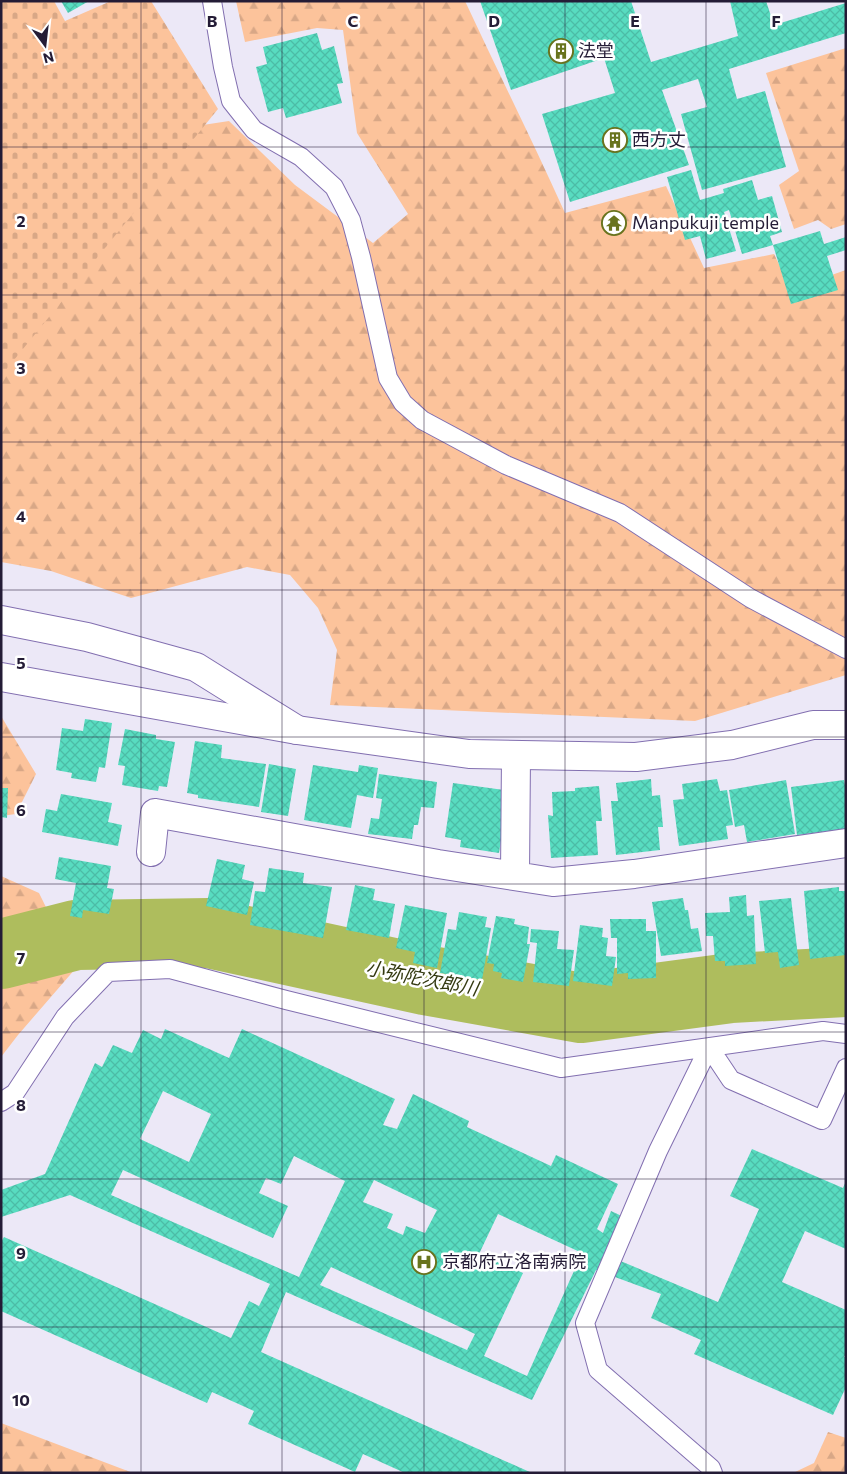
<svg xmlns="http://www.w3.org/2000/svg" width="847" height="1474" font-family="Commissioner,'Noto Sans JP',sans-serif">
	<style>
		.forest { fill: url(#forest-firs) }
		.cemetery { fill: url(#cemetery-stones) }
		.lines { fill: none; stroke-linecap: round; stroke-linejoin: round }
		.river { stroke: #aebd5d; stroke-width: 70 }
		.building { fill: url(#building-cross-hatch); fill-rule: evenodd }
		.lane-casing { stroke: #826fb0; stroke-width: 20 }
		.street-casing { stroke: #826fb0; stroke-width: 30 }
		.secondary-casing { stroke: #826fb0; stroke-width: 30 }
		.lane { stroke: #fff; stroke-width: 18 }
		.street { stroke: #fff; stroke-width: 28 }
		.secondary { stroke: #fff; stroke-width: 28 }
		.grid { fill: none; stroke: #241c36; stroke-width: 1; stroke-opacity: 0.55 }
		.labels { text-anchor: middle; stroke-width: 5; stroke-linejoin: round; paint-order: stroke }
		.poi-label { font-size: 18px; fill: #241c36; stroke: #fff; text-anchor: start }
		.water-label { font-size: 19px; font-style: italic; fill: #333910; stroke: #fff }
		.grid-label { font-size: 16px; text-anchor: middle; font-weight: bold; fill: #241c36; stroke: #fff; stroke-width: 5; stroke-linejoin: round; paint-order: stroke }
	</style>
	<defs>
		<pattern id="forest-firs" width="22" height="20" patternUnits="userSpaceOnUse" patternTransform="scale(1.25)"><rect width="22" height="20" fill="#fcc39b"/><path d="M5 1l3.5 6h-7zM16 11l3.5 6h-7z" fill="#d8a786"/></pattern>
		<pattern id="cemetery-stones" width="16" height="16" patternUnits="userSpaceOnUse" patternTransform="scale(1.25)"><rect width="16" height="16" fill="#fcc39b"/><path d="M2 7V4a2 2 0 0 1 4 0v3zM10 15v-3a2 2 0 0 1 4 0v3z" fill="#d8a786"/></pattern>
		<pattern id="building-cross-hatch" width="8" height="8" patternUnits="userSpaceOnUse" patternTransform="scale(1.25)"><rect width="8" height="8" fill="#58dcc0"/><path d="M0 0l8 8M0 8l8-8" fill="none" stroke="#4cbca6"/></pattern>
	</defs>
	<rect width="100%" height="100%" fill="#ece8f7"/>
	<!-- forest -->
	<path class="forest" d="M236,1H465C498,72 533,142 565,213L666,186L704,268L774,254L791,289L846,270V675L695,721L330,705L337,650L318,608L290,575L247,567L131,598L51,571L1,562V359L170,130L229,121L295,185L373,243L408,214L357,133L343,30L317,28L245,42Z
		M846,48V224L831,229L818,220L794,229L779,185L799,171L766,73Z
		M1,716L36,774L16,814L1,816Z
		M1,876L39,893L76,968L18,1035L1,1057Z
		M1,1423L133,1473H1Z
		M828,1432L846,1438V1473H793L814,1463Z"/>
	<!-- cemetery -->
	<path class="cemetery" d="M1,1H54L65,21L111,1H151L218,109L1,376Z"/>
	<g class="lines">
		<!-- river -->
		<path class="river" d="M1,954L76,935L209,933L425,980L581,1008L731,988L846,982"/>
	</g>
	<!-- building -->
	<path class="building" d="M61,1H89L68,13Z
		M480,1H631L651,62L738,36L730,1H766L774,25L846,3V33L729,69L737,99L765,91L786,167L702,190L681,114L707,107L698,79L662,90L689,165L570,202L542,114L615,93L604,58L511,90Z
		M317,33L322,50L334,46L343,83L337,84L342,103L286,118L283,108L268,112L256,67L267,64L263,47Z
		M691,170L700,200L724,193L723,189L752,180L758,200L772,196L782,232L770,236L773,245L742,254L729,210L724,212L736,251L706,259L700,236L685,240L667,177Z
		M820,231L824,244L846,237V250L827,256L838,290L791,304L773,245Z
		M85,719L112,723L105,768L99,767L96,782L71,778L72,773L56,770L62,728L83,731Z
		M125,729L156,735V739L175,742L167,787L159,786L158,791L122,785L125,766L118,765Z
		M195,741L222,745L221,758L266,764L259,807L198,798V795L187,793Z
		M269,764L296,769L288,816L261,812Z
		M313,765L358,772L359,765L378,768L373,798L357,795L351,828L304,820Z
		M379,774L437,782L434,808L421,807L418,825H414L412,839L368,834L371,818L379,819L382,799L376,798Z
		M651,779L652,796L660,795L663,827H658L660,850L616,855L611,801H618L616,783Z
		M717,779L720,791L727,790L733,825L726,826L728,839L679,846L673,800L684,799L682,784Z
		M786,780L795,834L747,842L744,825L735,827L729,790Z
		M844,780L846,791V829L797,835L791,787Z
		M453,783L504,790L508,796L499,853L460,847L461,840L445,837Z
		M599,786L602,821H596L598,855L551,858L548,815L553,816L552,792L575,791V788Z
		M1,788H8L7,818L1,817Z
		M61,794L112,803L108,822L122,825L118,846L42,832L46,809L57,811Z
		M59,857L111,866L107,888L114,889L109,914L83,910L82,918L70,916L76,883L55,879Z
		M217,859L245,865L242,879L254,882L247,915L206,906Z
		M269,868L304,873L303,883L332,887L323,938L250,925L255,891L265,892Z
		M355,885L375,889L373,900L395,904L389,938L346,930Z
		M839,887V891H846V955L810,959L804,891Z
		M746,895L747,916L754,915L756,964L725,966V961H715L713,936H706L705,913L730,912L729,897Z
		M683,898L685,910H688L691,929L698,928L702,951L661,956L652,902Z
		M791,898L799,965L780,968L778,952L765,953L759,901Z
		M405,905L447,913L437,968L413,963L415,952L396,948Z
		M459,912L487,917L485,927L491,928L482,980L440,973L448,929L456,930Z
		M496,916L515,919L514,924L529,927L527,944H530L523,982L501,978L502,973L493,971L494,964L487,963Z
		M610,919H646V931H656V978L628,979V973L617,974V938H611Z
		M580,925L603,928L602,937L608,938L606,956L616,957L612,986L573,981Z
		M531,929L559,931L557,949L574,950L569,986L533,982L537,943L530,942Z
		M165,1029L229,1058L242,1029L395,1099L383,1125L397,1129L413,1094L469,1121L467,1127L551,1166L556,1155L618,1184L597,1229L603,1233L611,1211L626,1218L611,1257L718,1302L759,1209L730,1196L752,1149L843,1188L846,1181V1249L805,1231L782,1282L846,1310V1354L844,1357H846V1387L833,1415L694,1354L701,1340L651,1318L661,1294L596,1270L532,1400L286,1292L261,1352L532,1473H405L363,1454L355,1472L248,1424L254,1411L212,1392L207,1403L1,1311V1242L4,1237L231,1338L249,1301L259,1306L270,1284L70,1195L1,1217V1190L45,1174L95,1063L102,1067L113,1045L132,1053L143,1030L161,1039ZM163,1091L211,1114L189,1162L140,1139ZM294,1156L345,1181L299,1277L111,1195L123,1170L273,1238L288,1206L259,1193L266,1178L281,1184ZM374,1180L437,1210L425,1233L406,1226L403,1235L387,1228L393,1214L363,1202ZM498,1214L582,1253L527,1376L484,1356L523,1273L479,1254ZM331,1267L475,1334L467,1350L320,1285Z"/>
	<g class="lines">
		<defs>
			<path id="lane" d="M212,1L223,67L231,101L254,130L301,157L334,187L351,220L361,257L388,378L403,403L422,420L506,465L620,513L750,598L846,649
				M709,1047L658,1151L585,1323L598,1370L711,1468L713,1473
				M709,1047L731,1080L822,1120L846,1068
				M1,1102L15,1093L65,1017L108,972L170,969L286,1000L561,1068L823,1031L846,1034"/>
			<path id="street" d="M1,620L87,637L196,667L297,730
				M151,852L155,813L438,864L553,882L634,874L846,843
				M515,876L516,755"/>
			<path id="secondary" d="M1,677L297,730L469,754L636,757L732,745L813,725H846"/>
		</defs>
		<!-- lane casing -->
		<use href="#lane" class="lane-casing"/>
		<!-- street casing -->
		<use href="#street" class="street-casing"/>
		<!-- secondary casing -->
		<use href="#secondary" class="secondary-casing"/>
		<!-- lane -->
		<use href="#lane" class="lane"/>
		<!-- street -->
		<use href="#street" class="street"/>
		<!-- secondary -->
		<use href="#secondary" class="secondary"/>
	</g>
	<!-- grid -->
	<path class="grid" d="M141,1V1473M282,1V1473M424,1V1473M565,1V1473M706,1V1473M1,147H846M1,295H846M1,442H846M1,590H846M1,737H846M1,884H846M1,1032H846M1,1179H846M1,1327H846"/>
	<!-- icons -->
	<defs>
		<symbol id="building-ring" viewBox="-11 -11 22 22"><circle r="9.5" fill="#fff" stroke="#68731d" stroke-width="1.5"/><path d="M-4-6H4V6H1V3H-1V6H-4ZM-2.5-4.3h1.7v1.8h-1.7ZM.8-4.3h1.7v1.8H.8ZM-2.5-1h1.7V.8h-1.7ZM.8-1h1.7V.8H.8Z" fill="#68731d"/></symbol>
		<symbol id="temple-ring" viewBox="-11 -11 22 22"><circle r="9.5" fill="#fff" stroke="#68731d" stroke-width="1.5"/><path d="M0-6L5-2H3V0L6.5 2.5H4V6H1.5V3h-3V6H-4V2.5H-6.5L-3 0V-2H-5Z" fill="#68731d"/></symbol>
		<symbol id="hospital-ring" viewBox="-11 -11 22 22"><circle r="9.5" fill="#fff" stroke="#68731d" stroke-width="1.5"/><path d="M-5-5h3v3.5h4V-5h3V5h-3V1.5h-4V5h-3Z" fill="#68731d"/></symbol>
	</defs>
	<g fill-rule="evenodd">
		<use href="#building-ring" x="547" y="37" width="28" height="28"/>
		<use href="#building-ring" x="601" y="126" width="28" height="28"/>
		<use href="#temple-ring" x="600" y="209" width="28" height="28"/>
		<use href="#hospital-ring" x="410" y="1248" width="28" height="28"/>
	</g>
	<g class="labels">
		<!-- poi labels -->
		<g class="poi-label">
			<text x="578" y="57">法堂</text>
			<text x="632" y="146">西方丈</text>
			<text x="632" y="229">Manpukuji temple</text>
			<text x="442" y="1268">京都府立洛南病院</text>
		</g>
		<!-- water labels -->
		<g class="water-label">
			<text transform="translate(422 978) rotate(11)" y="7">小弥陀次郎川</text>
		</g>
	</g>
	<g class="grid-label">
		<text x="212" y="27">B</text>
		<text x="353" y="27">C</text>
		<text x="494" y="27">D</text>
		<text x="635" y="27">E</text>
		<text x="776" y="27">F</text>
		<text x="21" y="227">2</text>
		<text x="21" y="374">3</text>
		<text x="21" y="522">4</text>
		<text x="21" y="669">5</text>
		<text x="21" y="816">6</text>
		<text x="21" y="964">7</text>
		<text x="21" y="1111">8</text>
		<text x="21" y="1259">9</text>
		<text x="21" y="1406">10</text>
	</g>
	<!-- border -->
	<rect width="847" height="1474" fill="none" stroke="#241c36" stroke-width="5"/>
	<!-- north arrow -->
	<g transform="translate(45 45) rotate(165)" stroke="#ffffff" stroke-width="4" paint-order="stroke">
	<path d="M0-4L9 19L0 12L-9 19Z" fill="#241c36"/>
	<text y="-8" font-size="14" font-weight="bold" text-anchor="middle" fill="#241c36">N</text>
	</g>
</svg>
